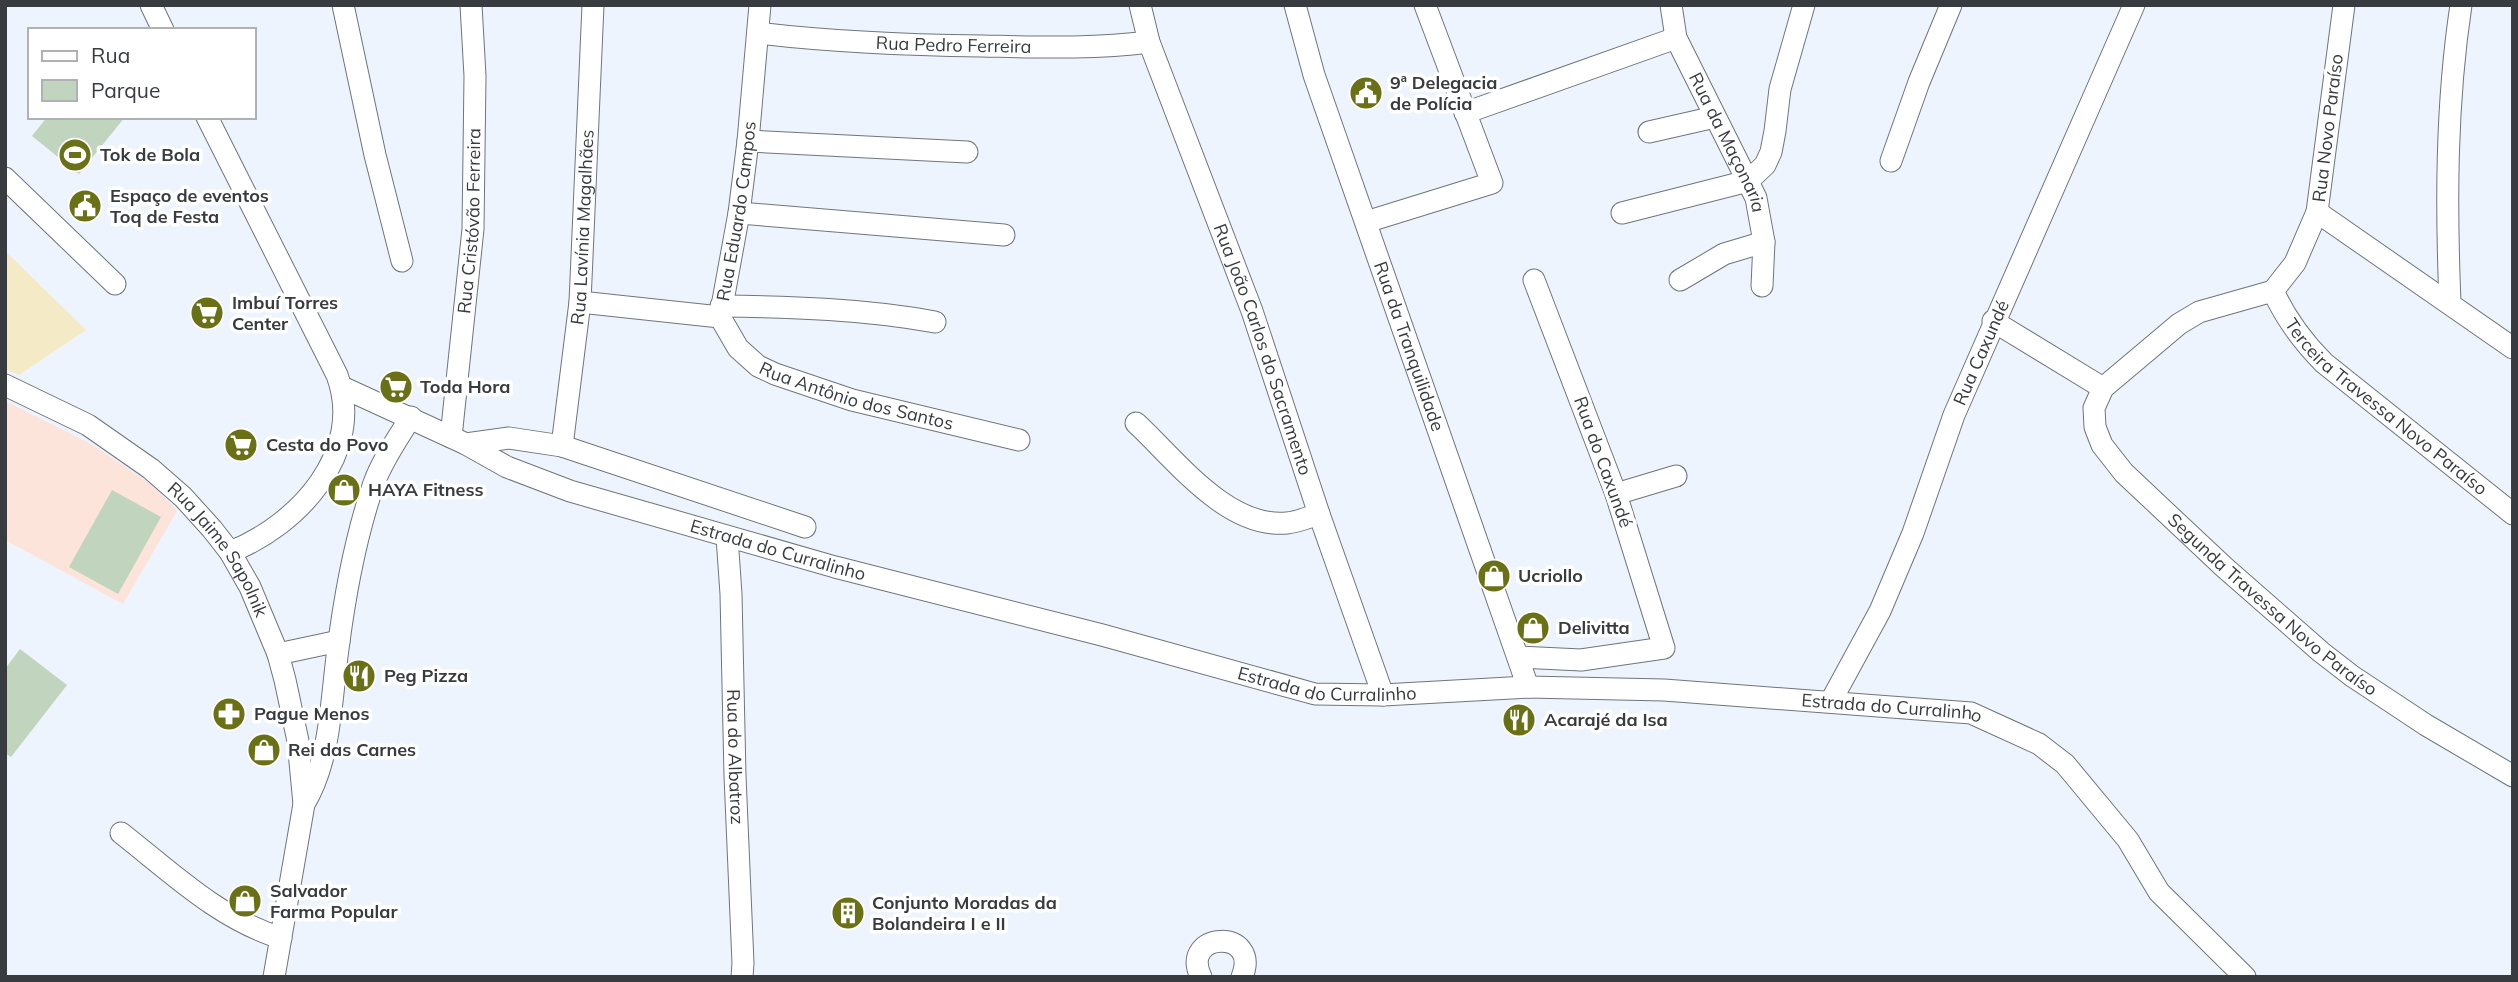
<svg xmlns="http://www.w3.org/2000/svg" width="2518" height="982" font-family="Mulish,sans-serif">
	<style>
		.education { fill: #fde4db }
		.green { fill: #c0d4be }
		.sand { fill: #f4eac5 }
		.lines { fill: none; stroke-linecap: round; stroke-linejoin: round }
		.minor-casing { stroke: #6f757d; stroke-width: 23 }
		.minor { stroke: #fff; stroke-width: 21 }
		.labels { text-anchor: middle; stroke-width: 7; stroke-linejoin: round; paint-order: stroke }
		.street-label { font-size: 18px; fill: #383b3f; stroke: #fff }
		.poi-label { font-size: 18px; font-weight: bold; fill: #383b3f; stroke: #fff; text-anchor: start }
	</style>
	<rect width="100%" height="100%" fill="#edf4fd"/>
	<!-- education -->
	<path class="education" d="M5,401L93,445L155,487L177,511L123,604L5,540Z"/>
	<!-- green -->
	<path class="green" d="M47,117H125L79,174L32,136Z
		M112,490L161,517L118,594L69,567Z
		M20,649L67,685L11,757L5,753V669Z"/>
	<!-- sand -->
	<path class="sand" d="M5,251L86,330L19,375L5,369Z"/>
	<g class="lines">
		<defs>
			<g id="minor">
				<path d="M151,5L163,30"/>
				<path d="M343,5L375,155L402,261"/>
				<path id="s1" d="M1140,5L1149,42L1252,311L1319,514L1383,695"/>
				<path id="s2" d="M1295,5L1314,75L1528,687"/>
				<path id="s3" d="M1671,5L1676,38L1756,198L1764,242L1762,286"/>
				<path id="s4" d="M2344,5L2317,212L2295,263L2273,291L2199,312L2179,324L2103,388L2094,408L2095,427L2102,445L2124,473L2224,567L2321,652L2352,676L2426,725L2513,776"/>
				<path id="s5" d="M758,33C833,42 907,45 982,46C1038,47 1094,49 1149,42"/>
				<path d="M1465,113L1676,38"/>
				<path d="M207,117L337,375C366,453 297,526 230,552"/>
				<path d="M1649,132L1715,117"/>
				<path d="M748,141L967,152"/>
				<path d="M1891,161L1919,82L1951,5"/>
				<path d="M5,178L115,284"/>
				<path d="M2317,212L2513,348"/>
				<path d="M739,213L1004,235"/>
				<path d="M1622,213L1748,181L1765,165L1771,152L1775,131L1780,89L1804,5"/>
				<path d="M1366,222L1492,183L1425,5"/>
				<path d="M1680,280L1724,254L1764,242"/>
				<path id="s6" d="M2273,291C2286,319 2302,341 2324,363L2513,514"/>
				<path id="s7" d="M580,302L720,317L739,213L748,141L760,5"/>
				<path d="M2450,303C2446,204 2446,104 2461,5"/>
				<path d="M721,306C793,307 865,309 935,322"/>
				<path id="s8" d="M720,317L738,348L758,366L775,374L852,400L1019,440"/>
				<path d="M1993,321L2103,388"/>
				<path id="s9" d="M5,385L88,425L151,469L183,497L212,529L230,552L250,587L278,654L285,680L298,741L304,804L274,977"/>
				<path id="s10" d="M342,387L466,444L507,467L570,491L835,567L1102,635L1315,694L1383,695L1528,687L1664,690L1971,713L2039,744L2065,764L2128,840L2159,892L2245,977"/>
				<path d="M1136,423C1175,459 1227,529 1287,523C1298,522 1309,517 1319,514"/>
				<path id="s11" d="M451,437L473,229L475,76L471,5"/>
				<path d="M466,444L509,438L562,446L805,527"/>
				<path id="s12" d="M562,446L580,302L593,5"/>
				<path d="M1616,494L1676,476"/>
				<path id="s13" d="M727,537L731,594L735,776L743,963L742,977"/>
				<path d="M278,654L339,641"/>
				<path d="M1518,657L1581,660L1664,648L1616,494L1534,280"/>
				<path id="s14" d="M1831,701L1880,611L1913,533L1954,415L2134,5"/>
				<path d="M304,804C331,760 331,699 338,649C345,594 356,535 374,483C383,459 398,438 411,417"/>
				<path d="M121,833C171,872 219,919 281,938"/>
				<path d="M1201,977C1179,931 1262,928 1242,977"/>
			</g>
		</defs>
		<!-- minor casing -->
		<use href="#minor" class="minor-casing"/>
		<!-- minor -->
		<use href="#minor" class="minor"/>
	</g>
	<!-- icons -->
	<defs>
		<symbol id="civic-disc" viewBox="-11 -11 22 22"><circle r="9.5" fill="#6a7016" stroke="#fff"/><path d="M-.6-6.5H3V-4.5H.6V-3L4-1V1h2V6H-6V1h2V-1L-.6-3ZM-1.2 2.5V6h2.4V2.5Z" fill="#fff"/></symbol>
		<symbol id="stadium-disc" viewBox="-11 -11 22 22"><circle r="9.5" fill="#6a7016" stroke="#fff"/><path d="M0-5a6.5 5 0 1 0 0 10a6.5 5 0 1 0 0-10ZM-3.5-1.8h7v3.6h-7Z" fill="#fff"/></symbol>
		<symbol id="supermarket-disc" viewBox="-11 -11 22 22"><circle r="9.5" fill="#6a7016" stroke="#fff"/><path d="M-6-5.5h2.5l.6 2H6L4.5 2H-2.5L-4.4-4H-6ZM-1.5 3.2a1.3 1.3 0 1 0 .1 0ZM3 3.2a1.3 1.3 0 1 0 .1 0Z" fill="#fff"/></symbol>
		<symbol id="shop-disc" viewBox="-11 -11 22 22"><circle r="9.5" fill="#6a7016" stroke="#fff"/><path d="M-5-2.5h2.3a2.7 3.5 0 0 1 5.4 0H5L5.5 6h-11ZM-1.5-2.5h3a1.5 2.3 0 0 0-3 0Z" fill="#fff"/></symbol>
		<symbol id="restaurant-disc" viewBox="-11 -11 22 22"><circle r="9.5" fill="#6a7016" stroke="#fff"/><path d="M-5-6h1v4h1v-4h1v4h1v-4h1v5L-1.5 .5V6h-2V.5L-5-1ZM5-6V6H3V1.5H1.5Q1.5-4 5-6Z" fill="#fff"/></symbol>
		<symbol id="pharmacy-disc" viewBox="-11 -11 22 22"><circle r="9.5" fill="#6a7016" stroke="#fff"/><path d="M-2-6h4v4h4v4h-4v4h-4v-4h-4v-4h4Z" fill="#fff"/></symbol>
		<symbol id="building-disc" viewBox="-11 -11 22 22"><circle r="9.5" fill="#6a7016" stroke="#fff"/><path d="M-4-6H4V6H1V3H-1V6H-4ZM-2.5-4.3h1.7v1.8h-1.7ZM.8-4.3h1.7v1.8H.8ZM-2.5-1h1.7V.8h-1.7ZM.8-1h1.7V.8H.8Z" fill="#fff"/></symbol>
	</defs>
	<g fill-rule="evenodd">
		<use href="#civic-disc" x="1347" y="74" width="38" height="38"/>
		<use href="#stadium-disc" x="56" y="136" width="38" height="38"/>
		<use href="#civic-disc" x="66" y="187" width="38" height="38"/>
		<use href="#supermarket-disc" x="188" y="294" width="38" height="38"/>
		<use href="#supermarket-disc" x="377" y="368" width="38" height="38"/>
		<use href="#supermarket-disc" x="222" y="426" width="38" height="38"/>
		<use href="#shop-disc" x="325" y="471" width="38" height="38"/>
		<use href="#shop-disc" x="1475" y="557" width="38" height="38"/>
		<use href="#shop-disc" x="1514" y="609" width="38" height="38"/>
		<use href="#restaurant-disc" x="340" y="657" width="38" height="38"/>
		<use href="#pharmacy-disc" x="210" y="695" width="38" height="38"/>
		<use href="#restaurant-disc" x="1500" y="701" width="38" height="38"/>
		<use href="#shop-disc" x="245" y="731" width="38" height="38"/>
		<use href="#shop-disc" x="226" y="882" width="38" height="38"/>
		<use href="#building-disc" x="829" y="894" width="38" height="38"/>
	</g>
	<g class="labels">
		<!-- street labels -->
		<g class="street-label">
			<text dy="6" stroke="none"><textPath href="#s5" startOffset="196">Rua Pedro Ferreira</textPath></text>
			<text transform="translate(2328 128) rotate(-83)" y="6">Rua Novo Paraíso</text>
			<text dy="6" stroke="none"><textPath href="#s3" startOffset="150">Rua da Maçonaria</textPath></text>
			<text dy="6" stroke="none"><textPath href="#s7" startOffset="248">Rua Eduardo Campos</textPath></text>
			<text dy="6" stroke="none"><textPath href="#s11" startOffset="217">Rua Cristóvão Ferreira</textPath></text>
			<text dy="6" stroke="none"><textPath href="#s12" startOffset="220">Rua Lavínia Magalhães</textPath></text>
			<text dy="6" stroke="none"><textPath href="#s2" startOffset="360">Rua da Tranquilidade</textPath></text>
			<text dy="6" stroke="none"><textPath href="#s1" startOffset="366">Rua João Carlos do Sacramento</textPath></text>
			<text dy="6" stroke="none"><textPath href="#s14" startOffset="380">Rua Caxundé</textPath></text>
			<text dy="6" stroke="none"><textPath href="#s8" startOffset="166">Rua Antônio dos Santos</textPath></text>
			<text dy="6" stroke="none"><textPath href="#s6" startOffset="164">Terceira Travessa Novo Paraíso</textPath></text>
			<text transform="translate(1603 462) rotate(70)" y="6">Rua do Caxundé</text>
			<text dy="6" stroke="none"><textPath href="#s10" startOffset="467">Estrada do Curralinho</textPath></text>
			<text dy="6" stroke="none"><textPath href="#s9" startOffset="275">Rua Jaime Sapolnik</textPath></text>
			<text dy="6" stroke="none"><textPath href="#s4" startOffset="794">Segunda Travessa Novo Paraíso</textPath></text>
			<text dy="6" stroke="none"><textPath href="#s10" startOffset="1034">Estrada do Curralinho</textPath></text>
			<text dy="6" stroke="none"><textPath href="#s10" startOffset="1601">Estrada do Curralinho</textPath></text>
			<text dy="6" stroke="none"><textPath href="#s13" startOffset="220">Rua do Albatroz</textPath></text>
		</g>
		<!-- poi labels -->
		<g class="poi-label">
			<text x="1390" y="89">9ª Delegacia<tspan x="1390" dy="21">de Polícia</tspan></text>
			<text x="100" y="161">Tok de Bola</text>
			<text x="110" y="202">Espaço de eventos<tspan x="110" dy="21">Toq de Festa</tspan></text>
			<text x="232" y="309">Imbuí Torres<tspan x="232" dy="21">Center</tspan></text>
			<text x="420" y="393">Toda Hora</text>
			<text x="266" y="451">Cesta do Povo</text>
			<text x="368" y="496">HAYA Fitness</text>
			<text x="1518" y="582">Ucriollo</text>
			<text x="1558" y="634">Delivitta</text>
			<text x="384" y="682">Peg Pizza</text>
			<text x="254" y="720">Pague Menos</text>
			<text x="1544" y="726">Acarajé da Isa</text>
			<text x="288" y="756">Rei das Carnes</text>
			<text x="270" y="897">Salvador<tspan x="270" dy="21">Farma Popular</tspan></text>
			<text x="872" y="909">Conjunto Moradas da<tspan x="872" dy="21">Bolandeira I e II</tspan></text>
		</g>
	</g>
	<!-- border -->
	<rect width="2518" height="982" fill="none" stroke="#383b3f" stroke-width="14"/>
	<!-- legend -->
	<rect x="28" y="28" width="228" height="91" fill="#ffffff" stroke="#afb1b2" stroke-width="2"/>
	<rect x="42" y="51" width="35" height="10" fill="#ffffff" stroke="#afb1b2" stroke-width="2"/>
	<text x="91" y="63" font-size="21" fill="#383b3f">Rua</text>
	<rect x="42" y="80" width="35" height="21" fill="#c0d4be" stroke="#afb1b2" stroke-width="2"/>
	<text x="91" y="98" font-size="21" fill="#383b3f">Parque</text>
</svg>
